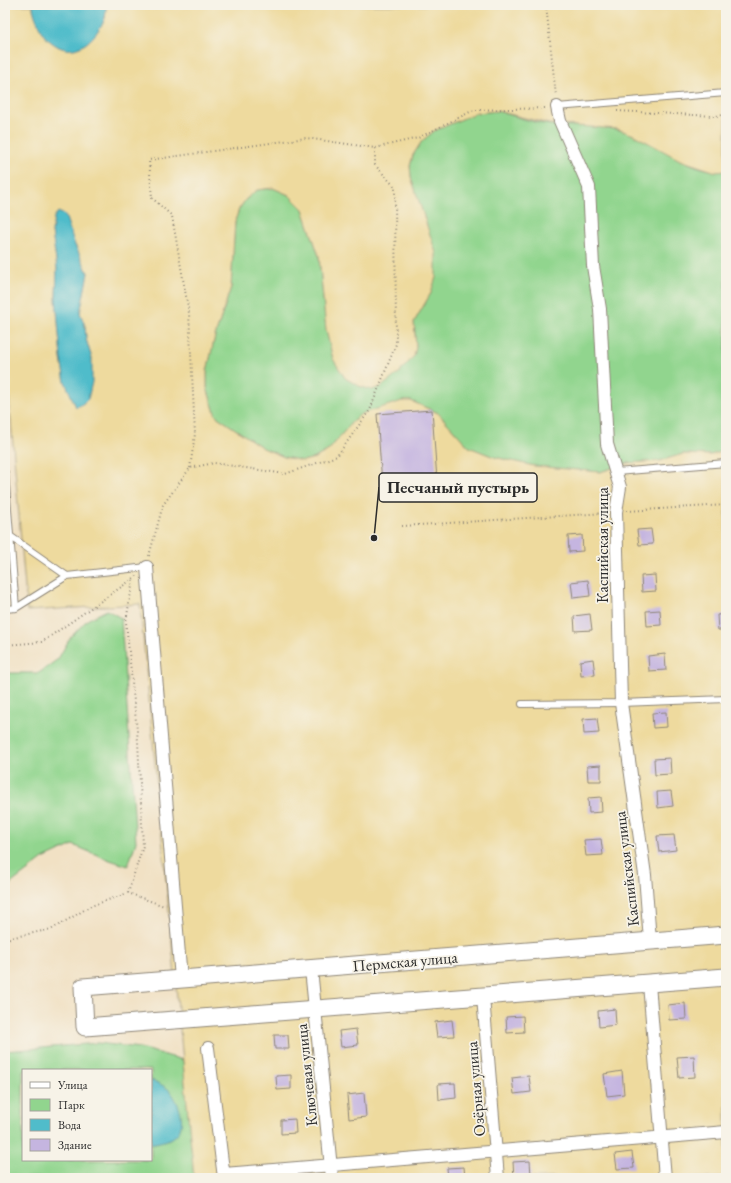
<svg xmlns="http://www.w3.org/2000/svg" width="731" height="1183" font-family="'EB Garamond',serif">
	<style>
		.green { fill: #91d58e; stroke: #5e805c; fill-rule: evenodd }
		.sand { fill: #eeda9e; stroke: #8c8264; fill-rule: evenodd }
		.water { fill: #50bcca; stroke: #3e747a }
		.building { fill: #c5b5e0 }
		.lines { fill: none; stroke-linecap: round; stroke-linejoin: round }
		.lane-casing { stroke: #8e8678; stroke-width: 8 }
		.street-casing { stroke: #8e8678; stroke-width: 14 }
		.secondary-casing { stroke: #8e8678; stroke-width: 19 }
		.path { stroke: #8e8678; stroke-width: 2; stroke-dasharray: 1 3; stroke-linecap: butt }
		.lane { stroke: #fff; stroke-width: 6 }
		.street { stroke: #fff; stroke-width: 12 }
		.secondary { stroke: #fff; stroke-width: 17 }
		.labels { text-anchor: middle; stroke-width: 3.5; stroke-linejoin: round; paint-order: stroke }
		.street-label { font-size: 16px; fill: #2b2b2b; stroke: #f7f3e8 }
		.leader { fill: none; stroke: #2b2b2b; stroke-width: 1.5 }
		.callout-dot { fill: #2b2b2b; stroke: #f7f3e8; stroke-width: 1.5 }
		.callout { fill: #f7f3e8; stroke: #2b2b2b; stroke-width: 1.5 }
		.callout-label { font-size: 17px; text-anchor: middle; font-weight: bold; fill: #2b2b2b }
	</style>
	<rect width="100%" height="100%" fill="#f7f3e8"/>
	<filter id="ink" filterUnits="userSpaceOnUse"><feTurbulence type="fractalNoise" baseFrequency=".025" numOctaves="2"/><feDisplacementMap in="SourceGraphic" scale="8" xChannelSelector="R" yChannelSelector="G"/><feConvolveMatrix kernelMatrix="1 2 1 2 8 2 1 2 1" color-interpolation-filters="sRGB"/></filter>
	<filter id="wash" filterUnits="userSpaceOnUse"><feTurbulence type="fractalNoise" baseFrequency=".012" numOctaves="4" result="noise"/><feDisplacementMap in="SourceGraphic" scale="16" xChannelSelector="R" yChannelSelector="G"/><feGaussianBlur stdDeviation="0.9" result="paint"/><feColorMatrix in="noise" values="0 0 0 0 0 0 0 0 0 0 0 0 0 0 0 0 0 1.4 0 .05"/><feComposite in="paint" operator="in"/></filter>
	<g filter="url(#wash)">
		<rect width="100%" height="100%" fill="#f1e1c4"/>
		<!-- green -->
		<path class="green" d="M497,111C515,116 533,123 551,125C578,127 607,124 633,134C663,147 692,173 726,171V449L724,451L711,455L683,454L660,461L629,463L600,472L534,466L494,457L469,447L438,413L411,401H402L352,422L329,450L315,458L303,461L284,457L263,448L216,416L207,388V371L215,336L231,287L235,221L239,209L246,199L257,190L273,188L289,195L303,209L319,256L326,329L333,359L416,347L414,322L431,293L411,177L410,166L413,155L422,141L434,131L476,113Z
			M107,610L121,618L136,842L128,866L107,859L73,845L43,859L5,888V673H39L58,659L70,638L87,620Z
			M98,1043L140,1048L183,1060L194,1178H5V1051ZM23,1070H151V1081H154L173,1137L151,1144V1160H23Z"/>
		<!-- sand -->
		<path class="sand" d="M5,5H33V10L105,19L106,5H726V171L716,172L680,160L634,135L617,129L549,124L497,111L476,113L434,131L422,141L413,155L410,166L411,177L436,253V277L431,293L414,322L416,347L414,356L399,373L381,387L372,390L359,386L345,378L333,359L326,330L319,256L303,209L289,195L273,188L257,190L246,199L239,209L235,221L231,287L215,336L207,371V388L216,416L263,448L284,457L303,461L315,458L329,450L352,422L361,414L402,401H411L438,413L469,447L494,457L534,466L600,472L629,463L660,461L683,454L711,455L724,451L726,449V1178H194L140,604L27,611L5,350ZM52,232L75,245L88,273L80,313L85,326L86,339L92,359L65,382L61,358L56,298L57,268Z"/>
		<!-- water -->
		<path class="water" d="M33,5H106C106,10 106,16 104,20C95,40 75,59 54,44C45,38 41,33 38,23C35,17 33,11 33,5Z
			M58,212L65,215L75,245L88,273L80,313L85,326L86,339L92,359V382L88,399L81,405L76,407L65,382L61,358L56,298L57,268L52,232L54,217Z
			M151,1081H154C159,1084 167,1087 170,1091C179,1102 188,1125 175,1136C169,1141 158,1142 151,1144Z"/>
		<g id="blocks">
			<!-- building -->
			<path class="building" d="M432,410L437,480L382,484L377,414Z
				M651,529L653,544L639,545L637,530Z
				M582,535L583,551L569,552L568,536Z
				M655,575L656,591L642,592L641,576Z
				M588,580L590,596L573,598L571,582Z
				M660,610L661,625L647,626L646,611Z
				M590,614L592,630L575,631L574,616Z
				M726,614V630H718L717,615Z
				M665,654L666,670L649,671L648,656Z
				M593,659L595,675L581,676L580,661Z
				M666,712L667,727L653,728L652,713Z
				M597,718L599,733L584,734L583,719Z
				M670,758L671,774L655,775L654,759Z
				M601,765V781H588L587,766Z
				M671,791L673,806L658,808L657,792Z
				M601,797L602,812L589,813L588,798Z
				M674,835L676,850L659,852L657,836Z
				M601,839L603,855L586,856L584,840Z
				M685,1003L686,1019L669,1020L668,1005Z
				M615,1009L616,1025L599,1027L598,1011Z
				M523,1016L524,1032L507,1033L506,1017Z
				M452,1020L454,1036L437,1037L435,1022Z
				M356,1029L358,1045L341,1047L339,1031Z
				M274,1035H288L289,1049H275Z
				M694,1056L695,1077L679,1078L677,1057Z
				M622,1071L624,1094L607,1096L604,1074Z
				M291,1075V1089L277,1090L276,1076Z
				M529,1076L531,1092L514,1094L512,1078Z
				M455,1083L456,1098L439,1100L438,1084Z
				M364,1093L366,1117L349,1119L347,1095Z
				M295,1119L296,1133L281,1134V1120Z
				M632,1152L634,1168L617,1169L615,1154Z
				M530,1161L531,1176L514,1178L513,1162Z
				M464,1167L465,1178H448L447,1168Z"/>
		</g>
	</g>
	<g filter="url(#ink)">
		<use href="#blocks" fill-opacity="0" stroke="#8e8678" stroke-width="1"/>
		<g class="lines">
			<defs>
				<path id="lane" d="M557,107L726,93
					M616,472L726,463
					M5,473L16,608L5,609
					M10,536L67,576L16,608
					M67,576L147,567
					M522,704L621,703L726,699"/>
				<path id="street" d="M557,107L560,121L589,187L593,266L600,309L607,444L620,487L616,512L621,703L645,875L650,941
					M147,567L181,979
					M311,969L332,1178
					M649,984L665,1178
					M483,997L498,1178
					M208,1048L224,1178
					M224,1174L726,1132"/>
				<path id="secondary" d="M726,935L83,987L85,1027L726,977"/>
			</defs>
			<!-- lane casing -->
			<use href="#lane" class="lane-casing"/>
			<!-- street casing -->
			<use href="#street" class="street-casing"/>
			<!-- secondary casing -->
			<use href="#secondary" class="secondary-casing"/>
			<!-- path -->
			<path class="path" d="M546,5L556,96
				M617,111L714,116L726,115
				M190,468L195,434L189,313L172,216L152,198L149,160L306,138L375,148L418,138L474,110L547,108
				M627,511L726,505
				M402,526L605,513
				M149,556L163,505L190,468L214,463L285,474L337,456L370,410L396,344L395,187L375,165V148
				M5,645L42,642L137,576
				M128,893L143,846L138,741L126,622L133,580
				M5,939L52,929L91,906L128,893L164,906"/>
			<!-- lane -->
			<use href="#lane" class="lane"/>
			<!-- street -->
			<use href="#street" class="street"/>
			<!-- secondary -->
			<use href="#secondary" class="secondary"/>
		</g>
	</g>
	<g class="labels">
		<!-- street labels -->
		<g class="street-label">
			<text transform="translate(602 545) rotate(-90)" y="6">Каспийская улица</text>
			<text transform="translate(626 869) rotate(-97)" y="6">Каспийская улица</text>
			<text transform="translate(405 961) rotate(-5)" y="6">Пермская улица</text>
			<text transform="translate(306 1075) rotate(-96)" y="6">Ключевая улица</text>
			<text transform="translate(475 1089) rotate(-95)" y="6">Озёрная улица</text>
		</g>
	</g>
	<!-- callouts -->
	<path class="leader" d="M374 538L379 487"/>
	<circle class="callout-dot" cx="374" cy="538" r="4"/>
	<rect class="callout" x="379" y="473" width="158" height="29" rx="4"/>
	<g class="callout-label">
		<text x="458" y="493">Песчаный пустырь</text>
	</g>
	<!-- margin -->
	<rect width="731" height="1183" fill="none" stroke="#f7f3e8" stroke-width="20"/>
	<!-- legend -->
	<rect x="22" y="1069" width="130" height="92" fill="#f7f3e8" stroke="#a5a39c"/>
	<rect x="30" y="1082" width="20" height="6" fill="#ffffff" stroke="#a5a39c"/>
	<text x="58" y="1089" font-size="12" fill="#2b2b2b">Улица</text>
	<rect x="30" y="1099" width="20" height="12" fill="#91d58e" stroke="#a5a39c"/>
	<text x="58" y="1109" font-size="12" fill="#2b2b2b">Парк</text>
	<rect x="30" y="1119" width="20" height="12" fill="#50bcca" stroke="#a5a39c"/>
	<text x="58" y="1129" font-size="12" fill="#2b2b2b">Вода</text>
	<rect x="30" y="1139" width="20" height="12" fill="#c5b5e0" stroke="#a5a39c"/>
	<text x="58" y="1149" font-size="12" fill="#2b2b2b">Здание</text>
</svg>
